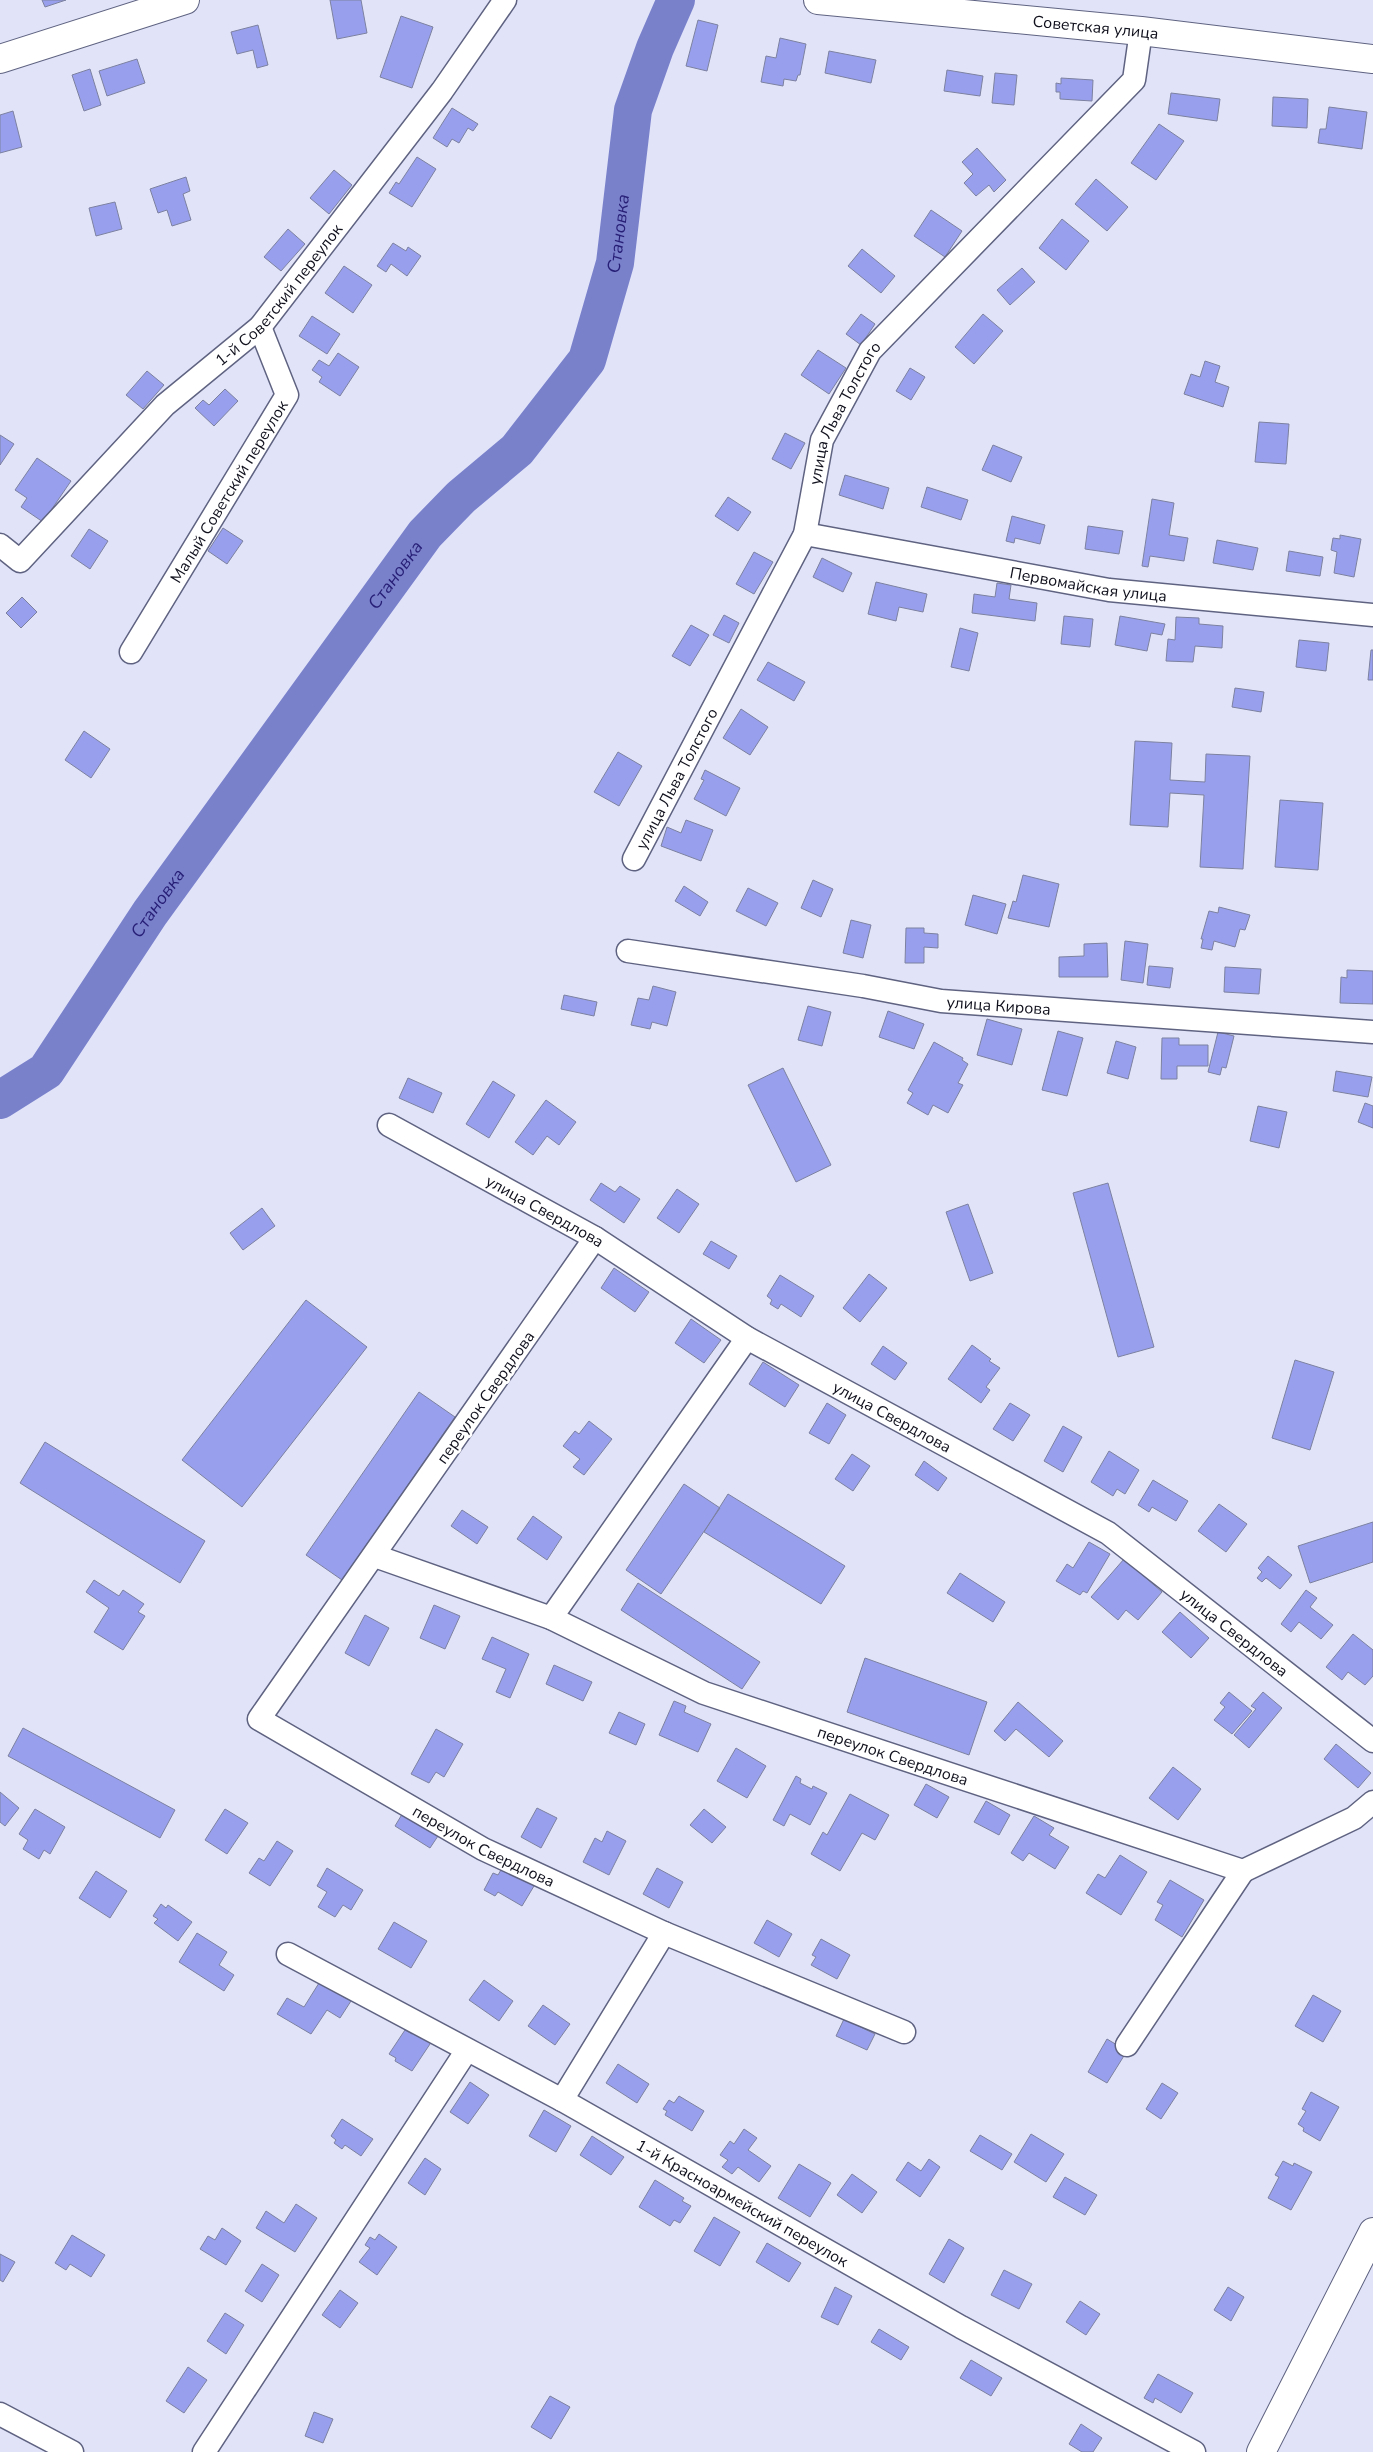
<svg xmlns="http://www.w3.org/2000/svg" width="1373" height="2452" font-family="'Nunito Sans',sans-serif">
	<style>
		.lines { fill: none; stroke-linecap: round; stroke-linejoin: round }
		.river { stroke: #7a81cb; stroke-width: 38 }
		.building { fill: #98a0ed; stroke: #7d81a0 }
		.street-casing { stroke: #5f6381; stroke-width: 25 }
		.secondary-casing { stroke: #5f6381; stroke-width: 30 }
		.street { stroke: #fff; stroke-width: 22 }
		.secondary { stroke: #fff; stroke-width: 28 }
		.labels { text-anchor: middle; stroke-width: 5; stroke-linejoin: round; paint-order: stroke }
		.street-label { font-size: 16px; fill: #0f101c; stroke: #fff }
		.water-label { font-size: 18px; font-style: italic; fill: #271f76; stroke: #fff }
	</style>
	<rect width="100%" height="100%" fill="#e1e4f9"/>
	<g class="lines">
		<!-- river -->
		<path class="river" id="s1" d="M0,1100L46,1071L150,913L425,534L461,497L517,450L587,360L615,263L633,110L655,48L676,0"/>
	</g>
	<!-- building -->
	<path class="building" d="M42,0H66L45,7Z
		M330,0H361L367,33L337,39Z
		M401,16L433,27L412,88L380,77Z
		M698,20L718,25L707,71L686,66Z
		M258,25L268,65L257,68L253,50L237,54L231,32Z
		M780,38L806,44L800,75H798L796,81L784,79L783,86L761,82L766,56L776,58Z
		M829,51L876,60L871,83L825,73Z
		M137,59L145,83L107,96L99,71Z
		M90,69L101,105L84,111L72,75Z
		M947,70L983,76L980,96L944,91Z
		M995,73L1017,75L1014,105L992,103Z
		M1061,78L1093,80L1092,101L1060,99V92H1056V83L1061,84Z
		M1171,93L1220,99L1217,121L1168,114Z
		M1273,97L1308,99L1307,128L1272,126Z
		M1329,107L1367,112L1362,149L1318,143L1320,129H1326Z
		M452,108L478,124L473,131L468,128L459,143L452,139L447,147L433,138Z
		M13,111L22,147L0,153V115Z
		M1159,124L1184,141L1156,180L1131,163Z
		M977,148L1006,180L994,192L989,185L976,196L964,183L973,174L962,162Z
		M417,157L436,169L412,207L389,193L396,182L399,184Z
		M334,170L352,185L329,214L310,198Z
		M186,177L190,191L183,194L191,220L172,226L167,210L158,213L150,189Z
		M1096,179L1128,207L1107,231L1075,204Z
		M115,202L122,229L96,236L89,208Z
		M931,210L962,231L945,257L914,236Z
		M1062,219L1089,241L1066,270L1039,248Z
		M288,229L305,244L281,271L264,257Z
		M393,243L406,251L408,247L421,256L407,276L391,264L386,272L377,266Z
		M862,249L895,276L881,293L848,266Z
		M344,266L372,285L353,313L325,293Z
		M1022,268L1035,282L1010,305L997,290Z
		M861,314L875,324L861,345L846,334Z
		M983,314L1003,331L974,364L955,347Z
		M312,316L340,334L327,354L299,336Z
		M818,350L846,368L829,394L801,375Z
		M338,353L359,367L340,396L319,382L322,377L312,370L319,360L329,366Z
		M1205,361L1220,366L1215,382L1229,387L1223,407L1184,394L1191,374L1200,377Z
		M910,368L925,377L911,400L896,391Z
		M147,371L164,385L143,409L126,395Z
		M225,389L238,401L214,426L195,408L203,400L209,405Z
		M1259,422L1289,424L1286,464L1255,462Z
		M785,433L805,443L791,469L772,459Z
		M0,435L14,444L0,465Z
		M993,445L1022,457L1011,482L982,470Z
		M37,458L71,481L43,522L21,507L27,498L15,490Z
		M845,475L889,488L883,509L839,495Z
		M927,487L968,500L961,520L921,507Z
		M728,497L751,512L738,531L715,516Z
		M1152,499L1174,503L1169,535L1188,538L1184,561L1150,556L1148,567L1142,566Z
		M1012,516L1045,525L1040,544L1015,538L1014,543L1006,541Z
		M1088,526L1123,531L1119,554L1085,549Z
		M223,528L243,541L227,564L208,551Z
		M89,529L108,541L90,569L71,556Z
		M1340,535L1361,539L1354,577L1334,573L1337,552L1331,550L1333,538L1340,539Z
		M1217,540L1258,548L1253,570L1213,563Z
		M1289,551L1323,557L1320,576L1286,571Z
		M754,552L773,562L754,594L736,584Z
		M822,558L852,573L843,592L813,577Z
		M876,582L927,594L923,612L899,607L896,621L868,614Z
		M997,583L1011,585L1009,599L1037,603L1035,621L972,613L974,594L995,597Z
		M22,597L37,612L21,628L6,613Z
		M724,615L739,623L729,643L713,635Z
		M1064,616L1093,619L1090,647L1061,644Z
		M1120,616L1165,624L1162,635L1151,633L1147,651L1115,645Z
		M1176,617L1199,618V624L1223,626L1222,648L1195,646L1193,662L1166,661L1168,639L1175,640Z
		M691,625L709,635L690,666L672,656Z
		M960,628L978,633L969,671L951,667Z
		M1299,640L1329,643L1326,671L1296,667Z
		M1371,650H1373V680H1368Z
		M768,662L805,682L794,701L757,680Z
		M1235,688L1264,692L1261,712L1232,707Z
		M741,709L768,727L750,755L723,738Z
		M84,731L110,749L91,778L65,760Z
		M1135,741L1172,743L1170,780L1205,782L1206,754L1250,756L1243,869L1200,867L1204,795L1170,793L1168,827L1130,825Z
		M618,752L642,766L619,806L594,792Z
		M705,770L740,788L726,816L694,799L704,780L701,779Z
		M1280,800L1323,803L1318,870L1275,867Z
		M686,820L713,830L701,861L661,846L667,827L681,833Z
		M1023,875L1059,884L1049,927L1008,918L1013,901L1016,902Z
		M813,880L833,889L821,917L801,908Z
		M684,886L708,902L700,916L675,901Z
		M748,888L778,903L766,926L736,911Z
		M973,895L1006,904L997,934L965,925Z
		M1219,907L1250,915L1245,930L1240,929L1235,947L1214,941L1212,950L1201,948L1203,939H1201L1209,911L1218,913Z
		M851,920L871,925L863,958L843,953Z
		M906,928H924V933L938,934V948L924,947V963H905Z
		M1125,941L1148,944L1143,983L1121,980Z
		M1107,943L1108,977H1059V957L1084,956V944Z
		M1149,966L1173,968L1170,988L1147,985Z
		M1225,967L1261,969L1259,994L1224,992Z
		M1347,970L1373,971V1004L1340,1003L1341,977L1347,978Z
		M653,986L676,992L667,1026L652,1022L650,1029L631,1025L638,998L649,1000Z
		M564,995L597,1002L594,1016L561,1009Z
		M808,1006L831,1012L822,1046L798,1040Z
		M888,1011L924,1024L914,1049L879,1037Z
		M987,1019L1022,1029L1012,1065L977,1055Z
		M1058,1031L1083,1038L1067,1096L1042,1090Z
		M1218,1032L1234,1036L1226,1068L1222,1067L1220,1075L1208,1072Z
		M1162,1038H1179V1045H1208V1066H1177V1079H1161Z
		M1116,1041L1136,1047L1128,1079L1107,1073Z
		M934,1042L963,1058L962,1060L968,1064L958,1083L963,1085L948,1113L933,1105L928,1115L907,1103L913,1093L908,1090Z
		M783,1068L831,1165L796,1182L748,1085Z
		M1336,1071L1372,1077L1368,1097L1333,1091Z
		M408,1078L442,1093L433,1113L399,1098Z
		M493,1081L515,1095L489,1138L466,1124Z
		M546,1100L576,1122L559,1145L547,1136L533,1155L515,1142Z
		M1365,1103L1373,1106V1128L1358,1122Z
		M1258,1106L1287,1112L1279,1148L1250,1141Z
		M601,1183L615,1192L620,1186L640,1199L624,1223L590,1200Z
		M1108,1183L1154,1347L1118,1357L1073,1193Z
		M677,1189L699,1204L679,1233L657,1218Z
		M968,1204L993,1273L970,1281L946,1212Z
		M262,1208L275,1226L243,1250L230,1233Z
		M711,1241L737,1256L729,1269L703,1254Z
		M614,1268L649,1292L635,1312L601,1288Z
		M869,1274L887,1288L860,1322L843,1308Z
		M780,1275L814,1296L801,1317L781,1304L778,1309L770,1304L772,1300L767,1296Z
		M306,1300L367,1347L242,1507L182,1460Z
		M691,1319L721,1340L704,1363L675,1343Z
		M972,1345L991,1359L989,1361L1000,1368L986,1387L990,1390L981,1403L948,1379Z
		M883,1346L907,1363L895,1380L871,1364Z
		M1295,1360L1334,1372L1310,1450L1272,1438Z
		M763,1362L799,1385L785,1407L749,1384Z
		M419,1392L455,1417L342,1580L306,1555Z
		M827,1403L846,1415L829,1444L809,1433Z
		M1010,1403L1030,1415L1013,1441L993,1429Z
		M589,1421L612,1439L584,1475L573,1467L580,1459L563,1446L575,1431L579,1434Z
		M1063,1426L1082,1437L1063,1472L1044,1461Z
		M45,1442L205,1541L180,1583L20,1483Z
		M1109,1451L1139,1470L1125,1494L1117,1489L1113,1496L1091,1482Z
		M852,1454L870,1466L853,1491L835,1479Z
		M924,1461L947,1478L938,1491L915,1475Z
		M1153,1480L1188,1501L1176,1521L1152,1507L1149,1512L1138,1505Z
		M684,1484L720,1508L661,1594L626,1570Z
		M728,1494L845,1566L821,1604L704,1532Z
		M1219,1504L1247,1524L1226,1552L1198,1531Z
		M462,1510L488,1527L477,1544L451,1526Z
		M533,1516L562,1537L547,1560L517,1539Z
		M1373,1522V1562L1310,1583L1298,1546Z
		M1089,1542L1110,1554L1087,1593L1083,1591L1080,1595L1056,1581L1067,1564L1073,1568Z
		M1268,1556L1292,1575L1280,1589L1266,1578L1262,1582L1257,1578L1262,1572L1258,1568Z
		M1124,1559L1162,1592L1138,1620L1126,1610L1118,1620L1091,1597Z
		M960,1573L1005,1602L993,1622L947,1593Z
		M94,1580L119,1596L123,1590L144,1604L138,1612L145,1616L123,1650L94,1632L109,1608L86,1592Z
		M638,1583L760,1662L742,1689L621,1610Z
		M1306,1590L1317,1598L1310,1607L1333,1625L1321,1639L1299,1622L1291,1632L1281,1624Z
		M434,1605L460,1616L445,1649L420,1638Z
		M1180,1612L1209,1638L1191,1658L1162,1632Z
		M365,1615L389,1628L369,1666L345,1653Z
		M1353,1634L1373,1650V1676L1365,1685L1348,1672L1342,1680L1326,1667Z
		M492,1637L529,1654L510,1698L496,1692L506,1669L482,1659Z
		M865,1658L987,1702L969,1755L847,1712Z
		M554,1665L592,1682L583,1701L546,1684Z
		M1229,1692L1252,1711L1232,1734L1214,1720L1225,1707L1220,1703Z
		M1263,1692L1282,1708L1249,1748L1234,1735L1256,1709L1251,1706Z
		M674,1701L686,1706L684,1712L711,1724L698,1752L659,1735Z
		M1018,1702L1063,1741L1049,1757L1016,1729L1005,1741L994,1731Z
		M619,1712L645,1724L636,1745L609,1733Z
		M23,1728L175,1810L160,1838L8,1756Z
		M436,1729L463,1744L444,1777L436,1772L429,1783L411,1774Z
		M1336,1744L1371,1773L1358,1788L1324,1759Z
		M736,1748L766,1766L747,1798L717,1781Z
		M1173,1767L1201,1789L1178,1820L1149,1798Z
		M796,1776L801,1779L800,1783L812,1789L813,1786L827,1793L810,1825L790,1814L784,1826L773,1820Z
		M926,1784L949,1797L937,1818L914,1805Z
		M0,1792L19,1808L5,1826L0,1822Z
		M850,1794L889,1815L875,1840L862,1833L840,1871L811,1854L823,1832L827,1835Z
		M986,1801L1010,1815L999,1835L974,1822Z
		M537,1808L557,1818L541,1848L521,1837Z
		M35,1809L65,1827L50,1854L44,1850L39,1859L23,1849L28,1840L19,1834Z
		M225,1809L248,1823L227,1854L205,1840Z
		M704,1809L726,1827L712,1843L690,1825Z
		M404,1811L440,1833L430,1848L395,1826Z
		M1034,1816L1054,1828L1049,1835L1069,1847L1055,1869L1029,1853L1023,1861L1011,1853Z
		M607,1831L626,1841L609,1875L583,1862L595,1838L602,1842Z
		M277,1841L293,1851L270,1886L249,1873L259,1858L264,1861Z
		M1120,1855L1147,1872L1121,1915L1086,1893L1098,1874L1105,1878Z
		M505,1863L537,1881L522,1906L498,1892L495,1896L484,1890L493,1873L498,1875Z
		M327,1868L363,1890L351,1910L343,1905L335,1917L318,1907L327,1892L317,1886Z
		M657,1868L683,1882L669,1908L643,1894Z
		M96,1871L127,1891L110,1918L79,1898Z
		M1170,1880L1204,1900L1182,1937L1155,1920L1163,1905L1157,1902Z
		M161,1904L166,1908L168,1905L192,1922L178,1941L154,1923L158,1919L153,1916Z
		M767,1920L792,1934L779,1957L754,1943Z
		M394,1922L427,1941L411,1968L378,1949Z
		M197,1933L227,1952L219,1965L234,1975L224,1991L179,1962Z
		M821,1939L850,1955L837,1979L811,1965L816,1957L812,1955Z
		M484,1980L513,2001L499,2021L469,2000Z
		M319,1983L351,2001L340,2018L327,2010L311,2034L277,2014L287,1998L304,2007Z
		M1313,1995L1341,2011L1323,2042L1295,2026Z
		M543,2005L570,2024L555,2045L528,2026Z
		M844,2019L875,2034L867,2050L836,2036Z
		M405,2030L412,2034L414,2031L432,2041L412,2071L395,2061L396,2058L389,2054Z
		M1107,2039L1127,2051L1107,2083L1088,2072Z
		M618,2064L649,2084L637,2103L606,2083Z
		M470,2082L489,2095L468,2124L450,2112Z
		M1162,2083L1178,2093L1161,2119L1146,2109Z
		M1311,2092L1339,2107L1320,2141L1303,2131L1304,2128L1298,2124L1306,2111L1302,2109Z
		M679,2096L704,2111L692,2131L665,2115L667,2111L663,2109L669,2100L674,2103Z
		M544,2110L571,2126L556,2152L529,2136Z
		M342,2119L373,2139L361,2156L345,2145L342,2149L334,2143L336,2140L331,2136Z
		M744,2129L757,2138L748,2150L771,2166L759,2182L738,2167L732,2174L722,2167L728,2160L720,2155L730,2141L734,2144Z
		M1031,2134L1064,2154L1046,2182L1014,2162Z
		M980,2135L1012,2154L1002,2170L970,2151Z
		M592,2136L624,2157L611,2175L580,2155Z
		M425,2158L441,2169L425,2195L408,2183Z
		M929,2159L940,2167L920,2197L896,2180L908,2162L921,2171Z
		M1283,2161L1293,2166L1294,2163L1312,2172L1291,2210L1268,2198L1279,2177L1275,2175Z
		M799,2164L831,2183L810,2217L778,2198Z
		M852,2174L877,2192L862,2213L837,2195Z
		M1065,2177L1097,2195L1085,2215L1053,2197Z
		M655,2180L684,2198L682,2201L691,2206L680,2223L674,2220L670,2226L639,2207Z
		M296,2204L317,2218L295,2252L256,2228L266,2211L284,2223Z
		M714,2217L740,2232L720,2266L694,2251Z
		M222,2228L241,2241L226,2265L200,2249L208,2236L215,2240Z
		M379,2234L397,2247L377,2275L359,2262L370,2248L365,2245L370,2237L375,2240Z
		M72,2235L105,2255L91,2277L70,2264L66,2270L55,2263Z
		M949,2239L964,2248L944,2283L929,2274Z
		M767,2243L801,2263L789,2282L756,2262Z
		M0,2254L15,2262L3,2282L0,2280Z
		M262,2264L279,2275L262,2302L245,2291Z
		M1004,2270L1032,2284L1019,2309L991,2295Z
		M835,2287L852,2296L838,2325L821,2317Z
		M1228,2287L1244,2297L1231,2321L1214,2310Z
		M340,2290L358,2303L340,2328L322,2315Z
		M1080,2301L1100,2314L1086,2335L1066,2322Z
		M225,2313L244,2325L226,2354L207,2341Z
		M879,2329L909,2347L901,2360L871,2342Z
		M971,2360L1002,2378L991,2396L960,2378Z
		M188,2367L207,2380L184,2413L166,2401Z
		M1158,2374L1193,2393L1181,2413L1155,2398L1153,2403L1144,2398Z
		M550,2396L570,2407L551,2439L531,2427Z
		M314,2412L333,2419L323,2443L305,2436Z
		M1081,2424L1102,2438L1093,2452H1082L1069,2444Z"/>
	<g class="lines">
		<defs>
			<g id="street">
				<path id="s2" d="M805,534L1109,590L1373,615"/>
				<path id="s3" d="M0,545L20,561L165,405L260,327L442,91L505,0"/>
				<path id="s4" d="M131,652L287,395L260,327"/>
				<path id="s5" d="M634,859L805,534L822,440L870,351L1134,80L1141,31"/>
				<path id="s6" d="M628,951L863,986L941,1001L1373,1032"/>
				<path id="s7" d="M389,1125L595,1238L747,1338L1108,1533L1373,1741"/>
				<path id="s8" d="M595,1238L259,1719L483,1849L664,1933L904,2032"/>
				<path id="s9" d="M375,1556L551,1618L704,1693L1243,1871L1354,1818L1373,1802"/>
				<path d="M551,1618L747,1338"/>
				<path id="s10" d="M288,1954L562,2100L961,2327L1194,2452"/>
				<path d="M1127,2045L1243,1871"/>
				<path d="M562,2100L664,1933"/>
				<path d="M0,2414L72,2452"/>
				<path d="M204,2452L467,2050"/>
			</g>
			<g id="secondary">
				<path id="s11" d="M818,0L1141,31L1373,59"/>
				<path d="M0,59L185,0"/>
				<path d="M1261,2452L1373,2232"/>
			</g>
		</defs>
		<!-- street casing -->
		<use href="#street" class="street-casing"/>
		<!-- secondary casing -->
		<use href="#secondary" class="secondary-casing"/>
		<!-- street -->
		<use href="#street" class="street"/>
		<!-- secondary -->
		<use href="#secondary" class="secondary"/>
	</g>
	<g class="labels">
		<!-- street labels -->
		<g class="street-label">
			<text dy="6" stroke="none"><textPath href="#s11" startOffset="279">Советская улица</textPath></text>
			<text dy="6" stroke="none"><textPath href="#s3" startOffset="398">1-й Советский переулок</textPath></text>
			<text dy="6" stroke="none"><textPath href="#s5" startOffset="496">улица Льва Толстого</textPath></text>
			<text dy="6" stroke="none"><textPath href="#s4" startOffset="188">Малый Советский переулок</textPath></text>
			<text dy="6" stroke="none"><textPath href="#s2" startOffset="288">Первомайская улица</textPath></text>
			<text dy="6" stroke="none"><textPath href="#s5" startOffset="91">улица Льва Толстого</textPath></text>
			<text dy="6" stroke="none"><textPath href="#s6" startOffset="375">улица Кирова</textPath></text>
			<text dy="6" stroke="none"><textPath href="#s7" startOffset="178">улица Свердлова</textPath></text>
			<text transform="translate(485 1397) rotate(-55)" y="6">переулок Свердлова</text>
			<text dy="6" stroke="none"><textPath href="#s7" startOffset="582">улица Свердлова</textPath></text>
			<text dy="6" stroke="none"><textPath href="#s7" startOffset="988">улица Свердлова</textPath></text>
			<text dy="6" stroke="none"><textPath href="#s9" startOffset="556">переулок Свердлова</textPath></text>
			<text dy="6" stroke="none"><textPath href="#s8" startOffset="845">переулок Свердлова</textPath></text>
			<text dy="6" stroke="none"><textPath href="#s10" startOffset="518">1-й Красноармейский переулок</textPath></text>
		</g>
		<!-- water labels -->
		<g class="water-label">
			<text dy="6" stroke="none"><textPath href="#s1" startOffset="1081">Становка</textPath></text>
			<text dy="6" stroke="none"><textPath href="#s1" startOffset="661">Становка</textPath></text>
			<text dy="6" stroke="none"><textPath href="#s1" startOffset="256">Становка</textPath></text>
		</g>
	</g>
</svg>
